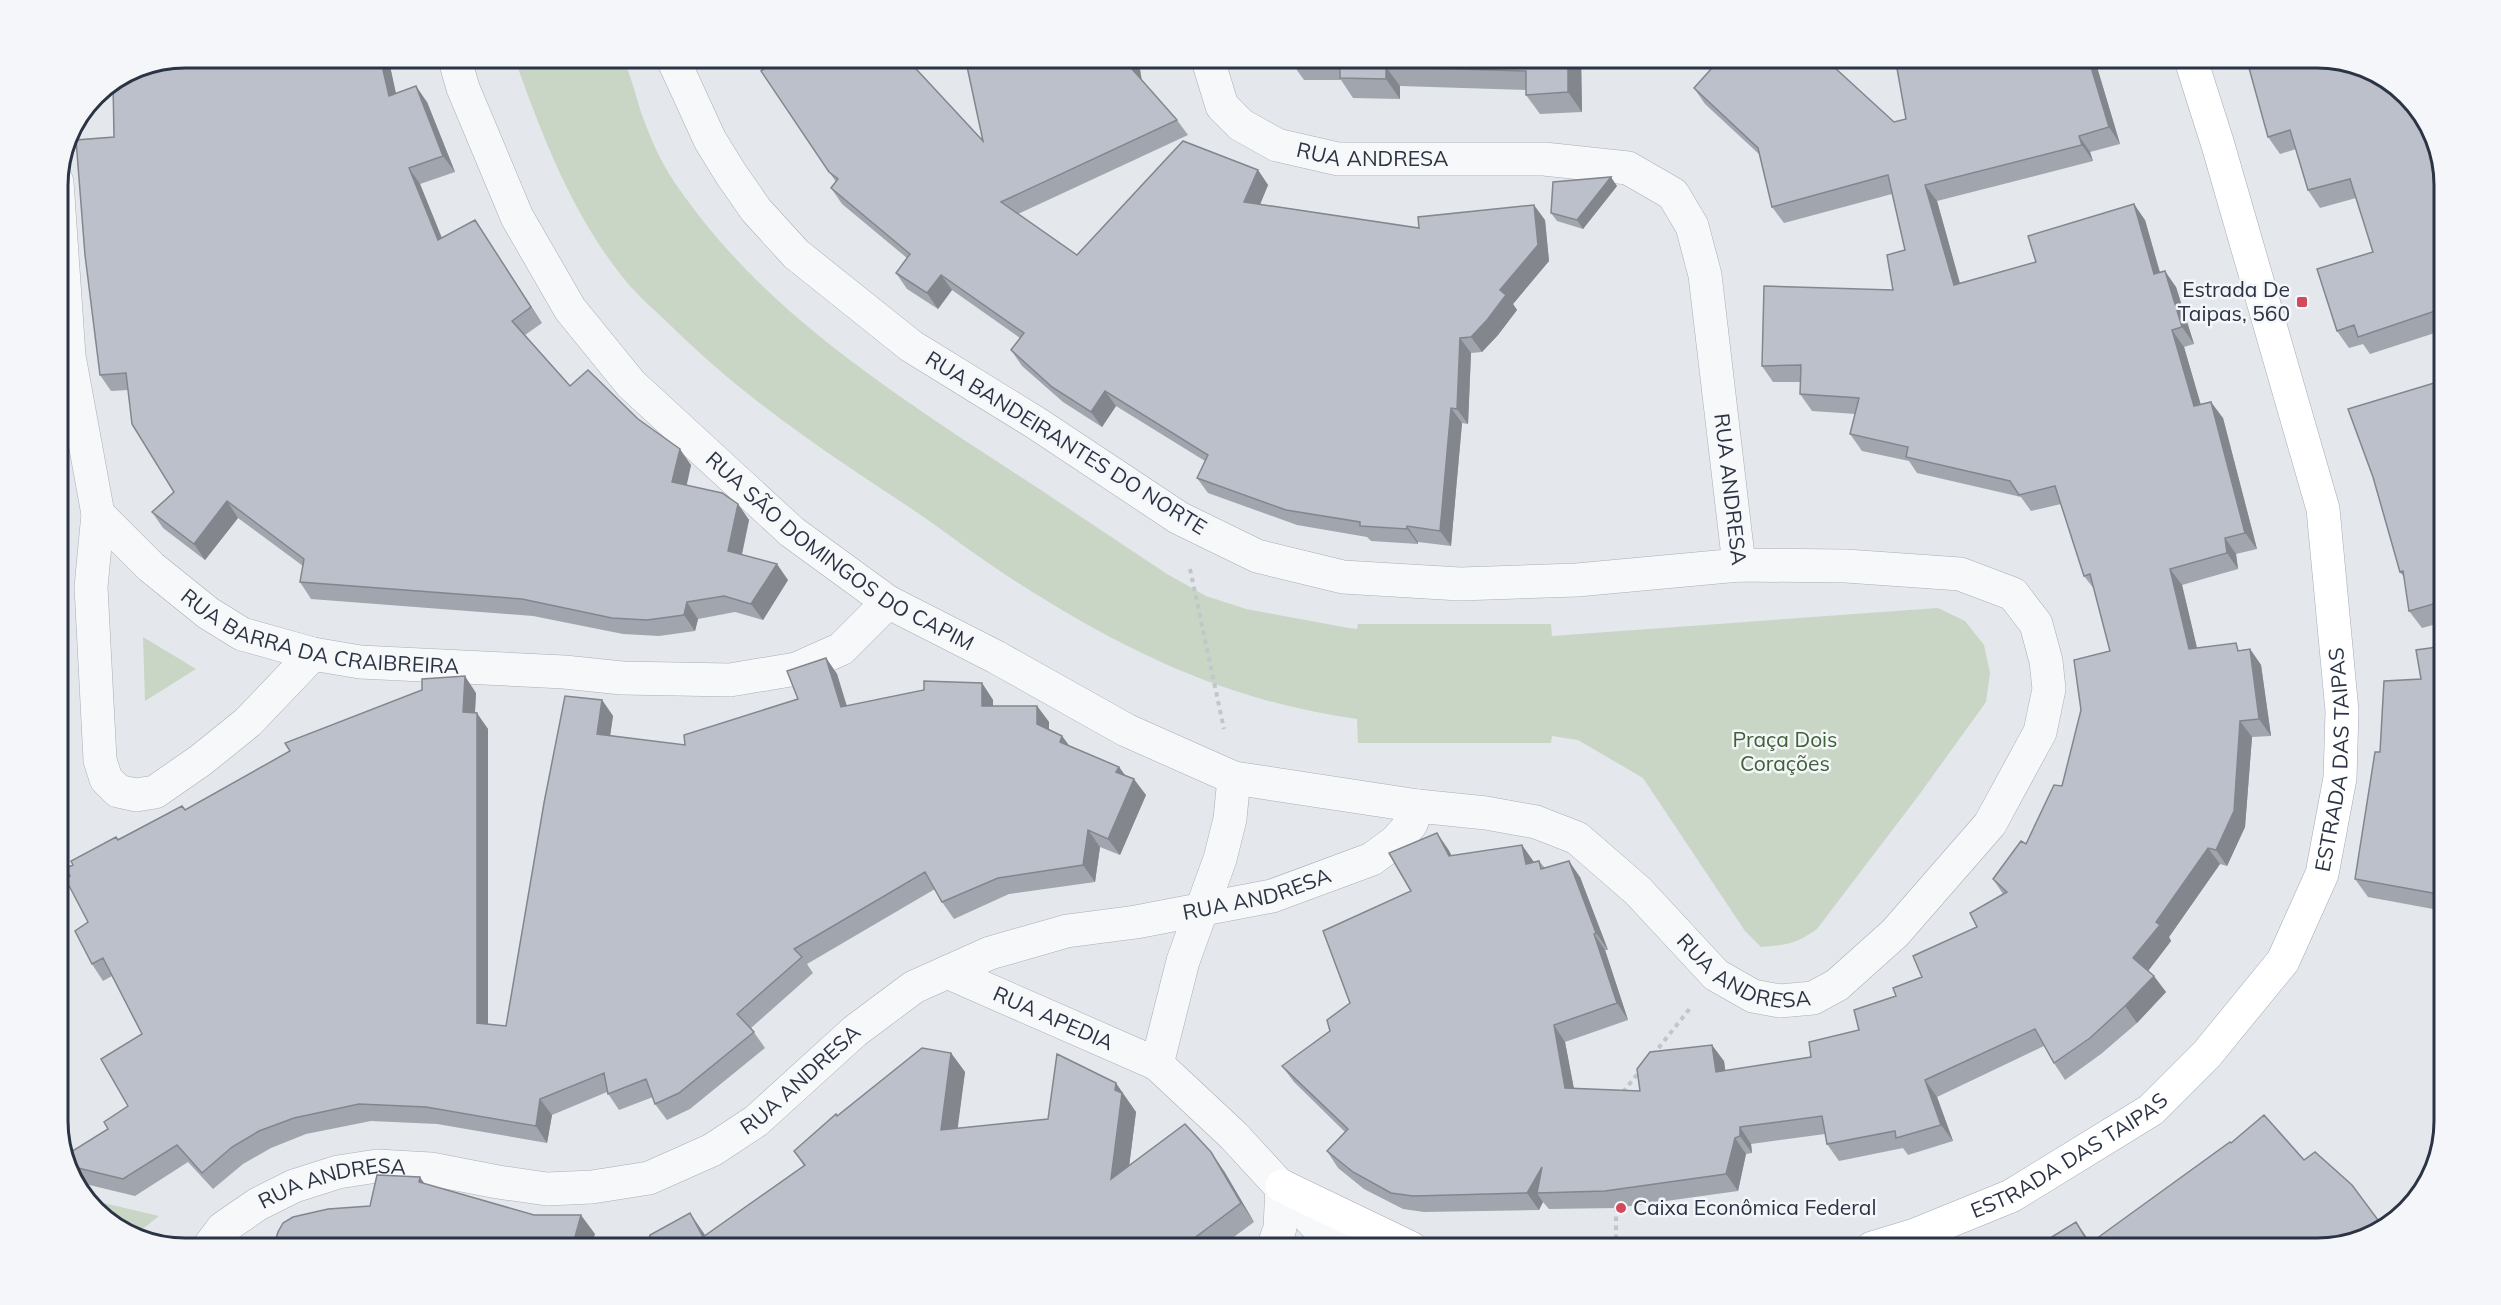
<svg xmlns="http://www.w3.org/2000/svg" width="2501" height="1305" font-family="Mulish,sans-serif">
	<style>
		.green { fill: #c9d6c5 }
		.lines { fill: none; stroke-linecap: round; stroke-linejoin: round }
		.minor-casing { stroke: #a9aeb7; stroke-width: 34 }
		.major-casing { stroke: #a3abb8; stroke-width: 34 }
		.path { stroke: #c2c5cb; stroke-width: 4; stroke-dasharray: 4.5 4.5; stroke-linecap: butt }
		.minor { stroke: #f7f8fa; stroke-width: 33 }
		.major { stroke: #fff; stroke-width: 33 }
		.wall { fill: #a1a5ae }
		.shaded-wall { fill: #83868d }
		.building { fill: #bbc0ca; stroke: #83868d; stroke-width: 1.5 }
		.poi-dot { fill: #d1495b; stroke: #f4f6f9; stroke-width: 2 }
		.labels { text-anchor: middle; stroke-width: 5; stroke-linejoin: round; paint-order: stroke }
		.street-label { font-size: 21px; fill: #2b3445; stroke: #f4f6f9 }
		.poi-label { font-size: 21px; fill: #2b3445; stroke: #f4f6f9; text-anchor: end }
		.park-label { font-size: 21px; fill: #3f6138; stroke: #f4f6f9 }
		.rim { fill: none; stroke: #2b3445; stroke-width: 3 }
	</style>
	<rect width="100%" height="100%" fill="#e4e7ec"/>
	<!-- green -->
	<path class="green" d="M514,57H622C631,75 635,93 641,112C651,141 664,169 682,193C759,302 868,376 978,449C1041,490 1104,532 1167,574L1206,596L1246,609L1349,628L1357,629L1358,624H1551L1552,636L1938,608L1965,621L1984,645L1990,673L1986,702L1919,795L1817,929C1794,945 1789,944 1761,947L1745,931L1643,778L1578,740L1552,736L1551,743H1358L1357,719C1226,701 1122,650 1012,579C976,556 942,529 906,505C820,449 739,394 666,321C654,310 641,298 630,286C574,220 543,138 514,57Z
		M143,637L196,669L145,701Z
		M99,1202L159,1216L134,1236L128,1235L100,1210Z"/>
	<g class="lines">
		<defs>
			<g id="minor">
				<path id="s1" d="M454,57L463,88L517,217L570,309L631,384L792,532L888,602L996,657L1126,730L1234,778L1418,806"/>
				<path id="s2" d="M1207,57L1222,106L1241,125L1277,145L1338,159H1544L1628,168L1673,194L1692,226L1705,275L1739,565"/>
				<path id="s3" d="M57,182L69,356L98,514L151,567L208,613L242,634L313,654L360,662L564,672L622,678L730,680L796,669L841,649L888,602"/>
				<path d="M98,514L91,587L100,760L106,779L118,791L136,795L155,792L201,760L248,722L313,654"/>
				<path id="s4" d="M947,972L1157,1064L1234,1136L1337,1248"/>
				<path d="M1157,1064L1183,961L1220,859L1230,819L1234,778"/>
				<path id="s5" d="M208,1248L223,1228L258,1204L294,1186L338,1172L377,1166L431,1169L498,1182L547,1189L592,1187L649,1178L712,1150L756,1121L855,1031L914,987L990,953L1067,931L1136,922L1272,896L1372,859L1396,841L1411,824L1418,806L1486,813L1536,822L1577,838L1638,891L1716,975L1753,996L1780,1001L1813,998L1837,985L1895,933L1990,824L2040,732L2049,689L2046,661L2036,624L2013,594L1960,574L1846,566L1739,565L1577,580L1460,584L1343,577L1257,556L1179,518L1036,423L911,346L796,254L756,210L731,174L710,140L672,57"/>
				<path d="M1273,1248L1280,1228L1282,1186"/>
			</g>
			<g id="major">
				<path d="M1282,1186L1411,1248"/>
				<path id="s6" d="M1872,1248L1915,1235L2011,1196L2151,1110L2207,1054L2283,961L2322,874L2340,778L2342,711L2323,509L2218,145L2190,57"/>
			</g>
		</defs>
		<!-- minor casing -->
		<use href="#minor" class="minor-casing"/>
		<!-- major casing -->
		<use href="#major" class="major-casing"/>
		<!-- path -->
		<path class="path" d="M1190,569L1224,729
			M1653,1055L1691,1007
			M1623,1092L1639,1072
			M83,1184L84,1196
			M1616,1248V1203"/>
		<!-- minor -->
		<use href="#minor" class="minor"/>
		<!-- major -->
		<use href="#major" class="major"/>
	</g>
	<!-- wall -->
	<path class="wall" d="M184,57H388L396,94L427,102L455,172L420,184L442,238L486,237L542,323L525,335L570,386L638,419L691,465L686,485L738,504L749,520L742,555L788,580L763,620L735,612L698,619L695,631L659,636L623,634L533,616L311,599L300,582L303,566L238,518L205,560L163,528L152,512L174,492L128,390L111,391L100,375L114,137Z
		M712,57H905L983,141L965,57H1138L1142,80L1177,120L1188,135L1018,214L1077,255L1258,170L1268,185L1260,204L1419,228L1545,220L1549,261L1513,304L1517,310L1498,335L1482,352L1471,353L1468,424L1462,423L1451,546L1418,542V544L1371,541L1367,537L1297,525L1208,493L1197,478L1205,461L1116,406L1102,427L1063,402L1022,366L1011,350L1020,338L952,290L938,309L907,289L896,273L907,258L842,204L831,188L836,182L761,71L770,65L718,66Z
		M1267,57H1581L1582,112L1540,114L1526,95V90L1400,86V99L1353,98L1341,80H1304L1294,66L1288,65L1285,61Z
		M2094,57L2120,144L2090,152L2093,161L1937,201L1960,283L2036,262L2145,220L2160,272L2176,287L2194,344L2184,347L2201,405L2223,418L2257,549L2236,554L2238,569L2182,585L2197,648L2241,650L2250,649L2261,665L2271,736L2252,737L2245,827L2227,866L2220,864L2169,937L2171,941L2148,971L2166,992L2137,1023L2101,1054L2065,1080L2054,1063L2044,1046L1937,1097L1953,1141L1908,1155L1903,1148L1839,1161L1827,1144L1825,1134L1751,1144L1752,1153L1746,1154L1738,1191L1616,1208L1549,1209L1543,1202L1539,1210L1424,1212L1403,1209L1364,1189L1338,1168L1327,1151L1345,1132L1294,1082L1282,1066L1330,1031L1350,1003L1411,891L1448,849L1452,856L1534,862L1539,861L1545,868L1580,877L1608,950H1605L1628,1020L1565,1042L1574,1089L1640,1091L1724,1061L1725,1071L1811,1057L1859,1030L1896,996L1922,977L1977,927L2003,894L1993,879L2026,844L2062,786L2110,651L2094,589L2084,576L2061,504L2031,511L2021,497L1917,473L1909,461L1862,451L1850,434L1856,414L1812,411L1800,394V382H1773L1762,366L1893,290L1905,250L1892,194L1784,223L1772,207L1760,155L1705,104L1694,88L1894,122L1906,119Z
		M2246,57L2444,177V330L2370,354L2363,344L2349,348L2337,331L2373,252L2356,198L2320,208L2308,190L2296,149L2280,154L2268,137Z
		M1617,186L1583,229L1557,221L1551,213Z
		M2444,380V622L2422,628L2409,611L2404,577L2400,572L2373,477Z
		M2444,646V911L2368,897L2355,879L2380,752L2421,679Z
		M826,658L837,674L847,706L982,683L993,700V706H1037L1049,722V729L1062,736L1069,746L1119,767L1125,776L1146,795L1120,855L1100,847L1095,882L1009,894L954,919L942,902L935,889L807,964L813,973L751,1028L765,1048L690,1109L667,1120L655,1104L653,1097L619,1110L607,1092L552,1115L547,1143L437,1124L371,1121L306,1134L271,1148L243,1164L213,1189L188,1162L135,1196L77,1182L74,1177L66,1155L108,1129L128,1106L142,1034L112,976L103,981L92,964L88,922L70,876L73,865L118,839L182,806L186,810L476,693L475,713L488,729V1024L506,1026L602,700L613,716L610,736L685,745L798,699Z
		M951,1053L965,1072L957,1128L1048,1119L1129,1102L1136,1112L1129,1167L1224,1171L1254,1222L1219,1248H646L703,1232L705,1235L804,1166L794,1151L837,1116Z"/>
	<!-- shaded-wall -->
	<path class="shaded-wall" d="M380,57H388L400,112L389,96Z
		M1129,57H1138L1142,84L1131,68Z
		M1568,57H1581L1582,112L1568,92Z
		M2088,57H2094L2120,144L2109,127Z
		M1386,67L1400,86V99L1386,79Z
		M416,86L427,102L455,172L443,156Z
		M2079,136L2090,152L2093,161L2082,145Z
		M409,168L420,184L449,256L438,240Z
		M1258,170L1268,185L1255,217L1244,202Z
		M1611,177L1617,186L1583,229L1577,220Z
		M1925,185L1937,201L1965,302L1954,285Z
		M2134,204L2145,220L2165,291L2154,274Z
		M1534,205L1545,220L1549,261L1513,304L1517,310L1498,335L1482,352L1471,337L1500,290Z
		M475,220L486,237L542,323L531,307Z
		M2165,271L2176,287L2194,344L2182,327Z
		M941,275L952,290L938,309L927,293Z
		M2172,330L2184,347L2206,423L2194,406Z
		M1460,338L1471,353L1468,424L1457,409Z
		M1105,391L1116,406L1102,427L1091,412Z
		M2211,402L2223,418L2257,549L2245,533Z
		M1451,408L1462,423L1451,546L1440,531Z
		M680,449L691,465L684,498L672,482Z
		M227,501L238,518L205,560L194,544Z
		M738,504L749,520L739,567L728,551Z
		M1407,526L1418,542V544L1407,529Z
		M2225,538L2236,554L2238,569L2227,553Z
		M777,564L788,580L763,620L751,604Z
		M2170,569L2182,585L2201,665L2189,649Z
		M687,602L698,619L695,631L684,615Z
		M2250,649L2261,665L2271,736L2259,719Z
		M826,658L837,674L852,724L841,707Z
		M465,676L476,693L474,729L463,712Z
		M982,683L993,700V722L982,706Z
		M602,700L613,716L608,750L597,734Z
		M1037,706L1049,722V740L1037,724Z
		M477,713L488,729V1040L477,1023Z
		M2240,721L2252,737L2245,827L2227,866L2216,850Z
		M1062,736L1074,752L1060,742Z
		M1119,767L1131,783L1116,772Z
		M1134,779L1146,795L1120,855L1108,839Z
		M1088,830L1100,847L1095,882L1083,865Z
		M1437,833L1448,849L1460,872L1449,856Z
		M1522,845L1534,862L1537,880L1526,864Z
		M2208,848L2220,864L2169,937L2171,941L2145,975L2133,958L2156,922Z
		M1569,861L1580,877L1608,950L1596,933Z
		M1594,934L1605,950L1628,1020L1617,1003Z
		M2154,976L2166,992L2137,1023L2125,1006Z
		M1554,1025L1565,1042L1577,1105L1565,1088Z
		M1712,1045L1724,1061L1728,1089L1716,1072Z
		M951,1053L965,1072L955,1149L941,1130Z
		M1925,1080L1937,1097L1953,1141L1941,1125Z
		M1116,1083L1136,1112L1125,1198L1111,1179Z
		M540,1099L552,1115L547,1143L536,1126Z
		M1740,1127L1751,1144L1752,1153L1740,1136Z
		M1735,1138L1746,1154L1738,1191L1726,1174Z
		M1211,1152L1224,1171L1254,1222L1241,1203Z
		M1542,1167L1537,1193L1543,1202L1539,1210L1527,1193Z
		M420,1177L433,1196L419,1182Z
		M690,1213L703,1232L712,1248L703,1237Z
		M581,1215L595,1234L591,1248H572Z
		M2076,1222L2088,1239L2094,1248H2092Z"/>
	<!-- building -->
	<path class="building" d="M184,57H380L389,96L416,86L443,156L409,168L438,240L475,220L531,307L512,321L570,386L588,370L638,419L680,449L672,482L722,493L738,504L728,551L777,564L751,604L724,596L687,602L684,615L647,620L612,618L522,599L300,582L304,559L227,501L194,544L152,512L174,492L132,424L126,373L100,375L85,255L76,140L114,137L113,82L136,67Z
		M780,57H905L983,141L965,57H1129L1131,68L1177,120L1001,202L1077,255L1183,141L1258,170L1244,202L1419,228L1418,217L1534,205L1538,245L1500,290L1506,295L1487,320L1471,337L1460,338L1457,409L1451,408L1440,531L1407,526V529L1360,526V522L1286,510L1197,478L1208,455L1105,391L1091,412L1052,387L1011,350L1024,333L941,275L927,293L896,273L910,254L831,188L838,179L829,172L761,71Z
		M1291,57H1568V92L1526,95V71L1386,67V79L1340,78V60H1291Z
		M1722,57H1823L1894,122L1906,119L1895,57H2088L2109,127L2079,136L2082,145L1925,185L1954,285L2036,262L2028,236L2134,204L2154,274L2165,271L2182,327L2172,330L2194,406L2211,402L2245,533L2225,538L2227,553L2170,569L2189,649L2236,643L2238,651L2250,649L2259,719L2240,721L2234,811L2216,850L2208,848L2156,922L2160,925L2133,958L2154,976L2125,1006L2090,1038L2054,1063L2035,1029L1925,1080L1941,1125L1896,1138L1895,1131L1827,1144L1822,1116L1740,1127V1136L1735,1138L1726,1174L1605,1191L1537,1193L1542,1167L1527,1193L1413,1196L1391,1193L1353,1172L1327,1151L1348,1129L1282,1066L1330,1031L1327,1020L1350,1003L1323,931L1411,891L1389,853L1437,833L1449,856L1522,845L1526,864L1539,861L1541,869L1569,861L1596,933L1594,934L1617,1003L1554,1025L1565,1088L1640,1091L1637,1069L1650,1052L1712,1045L1716,1072L1811,1057L1809,1042L1859,1030L1854,1010L1896,996L1893,988L1922,977L1913,956L1977,927L1970,913L2007,892L1993,879L2021,841L2026,844L2054,785L2062,786L2081,710L2074,660L2110,651L2090,574L2084,576L2055,486L2019,495L2010,481L1906,457L1908,447L1850,434L1859,398L1800,394L1801,365L1762,366L1764,286L1893,290L1887,255L1905,250L1888,175L1772,207L1758,148L1694,88Z
		M2246,57H2316L2373,70L2423,114L2444,177V308L2358,337L2354,325L2337,331L2317,269L2373,252L2350,179L2308,190L2290,130L2268,137Z
		M1611,177L1577,220L1551,213L1553,182Z
		M2444,380V601L2409,611L2403,571L2400,572L2373,477L2348,409Z
		M2444,646V895L2355,879L2375,752H2380L2384,681L2421,679L2416,650Z
		M826,658L841,707L924,690V681L982,683V706H1037V724L1062,736L1060,742L1119,767L1116,772L1134,779L1108,839L1088,830L1083,865L998,878L942,902L925,872L794,949L802,957L737,1014L754,1032L679,1093L655,1104L646,1079L608,1094L604,1073L540,1099L536,1126L426,1107L359,1104L294,1118L259,1131L232,1147L202,1173L177,1145L123,1179L70,1166L66,1155L108,1129L104,1122L128,1106L101,1059L142,1034L103,958L92,964L75,931L88,922L65,878L70,876L66,868L73,865L71,861L116,837L118,840L182,806L185,810L290,751L285,743L422,690V679L465,676L463,712L477,713V1023L506,1026L544,803L565,696L602,700L597,734L685,745L684,735L798,699L787,671Z
		M922,1048L951,1053L941,1130L1048,1119L1057,1054L1116,1083L1115,1090L1122,1093L1111,1179L1185,1124L1211,1152L1241,1203L1189,1242L1170,1248H1132L1129,1241L1110,1248H646L650,1235L690,1213L703,1237L805,1165L794,1151L836,1114L837,1116Z
		M2264,1115L2304,1160L2315,1152L2352,1185L2384,1228L2317,1248H2034L2076,1222L2089,1244L2230,1142L2231,1143Z
		M377,1175L420,1177L419,1182L534,1215H581L572,1248H273L278,1232L283,1223L293,1217L328,1209L370,1206Z"/>
	<!-- markers -->
	<g class="poi-dot">
		<rect x="2296" y="296" width="12" height="12" rx="3"/>
		<circle cx="1621" cy="1208" r="6"/>
	</g>
	<g class="labels">
		<!-- street labels -->
		<g class="street-label">
			<text dy="7" stroke="none"><textPath href="#s2" startOffset="216">RUA ANDRESA</textPath></text>
			<text transform="translate(1066 443) rotate(32)" y="7">RUA BANDEIRANTES DO NORTE</text>
			<text dy="7" stroke="none"><textPath href="#s2" startOffset="828">RUA ANDRESA</textPath></text>
			<text dy="7" stroke="none"><textPath href="#s1" startOffset="644">RUA SÃO DOMINGOS DO CAPIM</textPath></text>
			<text dy="7" stroke="none"><textPath href="#s3" startOffset="598">RUA BARRA DA CRAIBREIRA</textPath></text>
			<text dy="7" stroke="none"><textPath href="#s6" startOffset="723">ESTRADA DAS TAIPAS</textPath></text>
			<text dy="7" stroke="none"><textPath href="#s5" startOffset="1154">RUA ANDRESA</textPath></text>
			<text dy="7" stroke="none"><textPath href="#s5" startOffset="1730">RUA ANDRESA</textPath></text>
			<text dy="7" stroke="none"><textPath href="#s4" startOffset="116">RUA APEDIA</textPath></text>
			<text dy="7" stroke="none"><textPath href="#s5" startOffset="650">RUA ANDRESA</textPath></text>
			<text dy="7" stroke="none"><textPath href="#s6" startOffset="219">ESTRADA DAS TAIPAS</textPath></text>
			<text dy="7" stroke="none"><textPath href="#s5" startOffset="146">RUA ANDRESA</textPath></text>
		</g>
		<!-- poi labels -->
		<g class="poi-label">
			<text x="2290" y="297">Estrada De<tspan x="2290" dy="24">Taipas, 560</tspan></text>
			<text x="1633" y="1215" text-anchor="start">Caixa Econômica Federal</text>
		</g>
		<!-- park labels -->
		<g class="park-label">
			<text x="1785" y="747">Praça Dois<tspan x="1785" dy="24">Corações</tspan></text>
		</g>
	</g>
	<!-- crop -->
	<path d="M0 0H2501V1305H0ZM185 68H2317A117 117 0 0 1 2434 185V1121A117 117 0 0 1 2317 1238H185A117 117 0 0 1 68 1121V185A117 117 0 0 1 185 68Z" fill="#f4f6f9" fill-rule="evenodd"/>
	<path class="rim" d="M185 68H2317A117 117 0 0 1 2434 185V1121A117 117 0 0 1 2317 1238H185A117 117 0 0 1 68 1121V185A117 117 0 0 1 185 68Z"/>
</svg>
